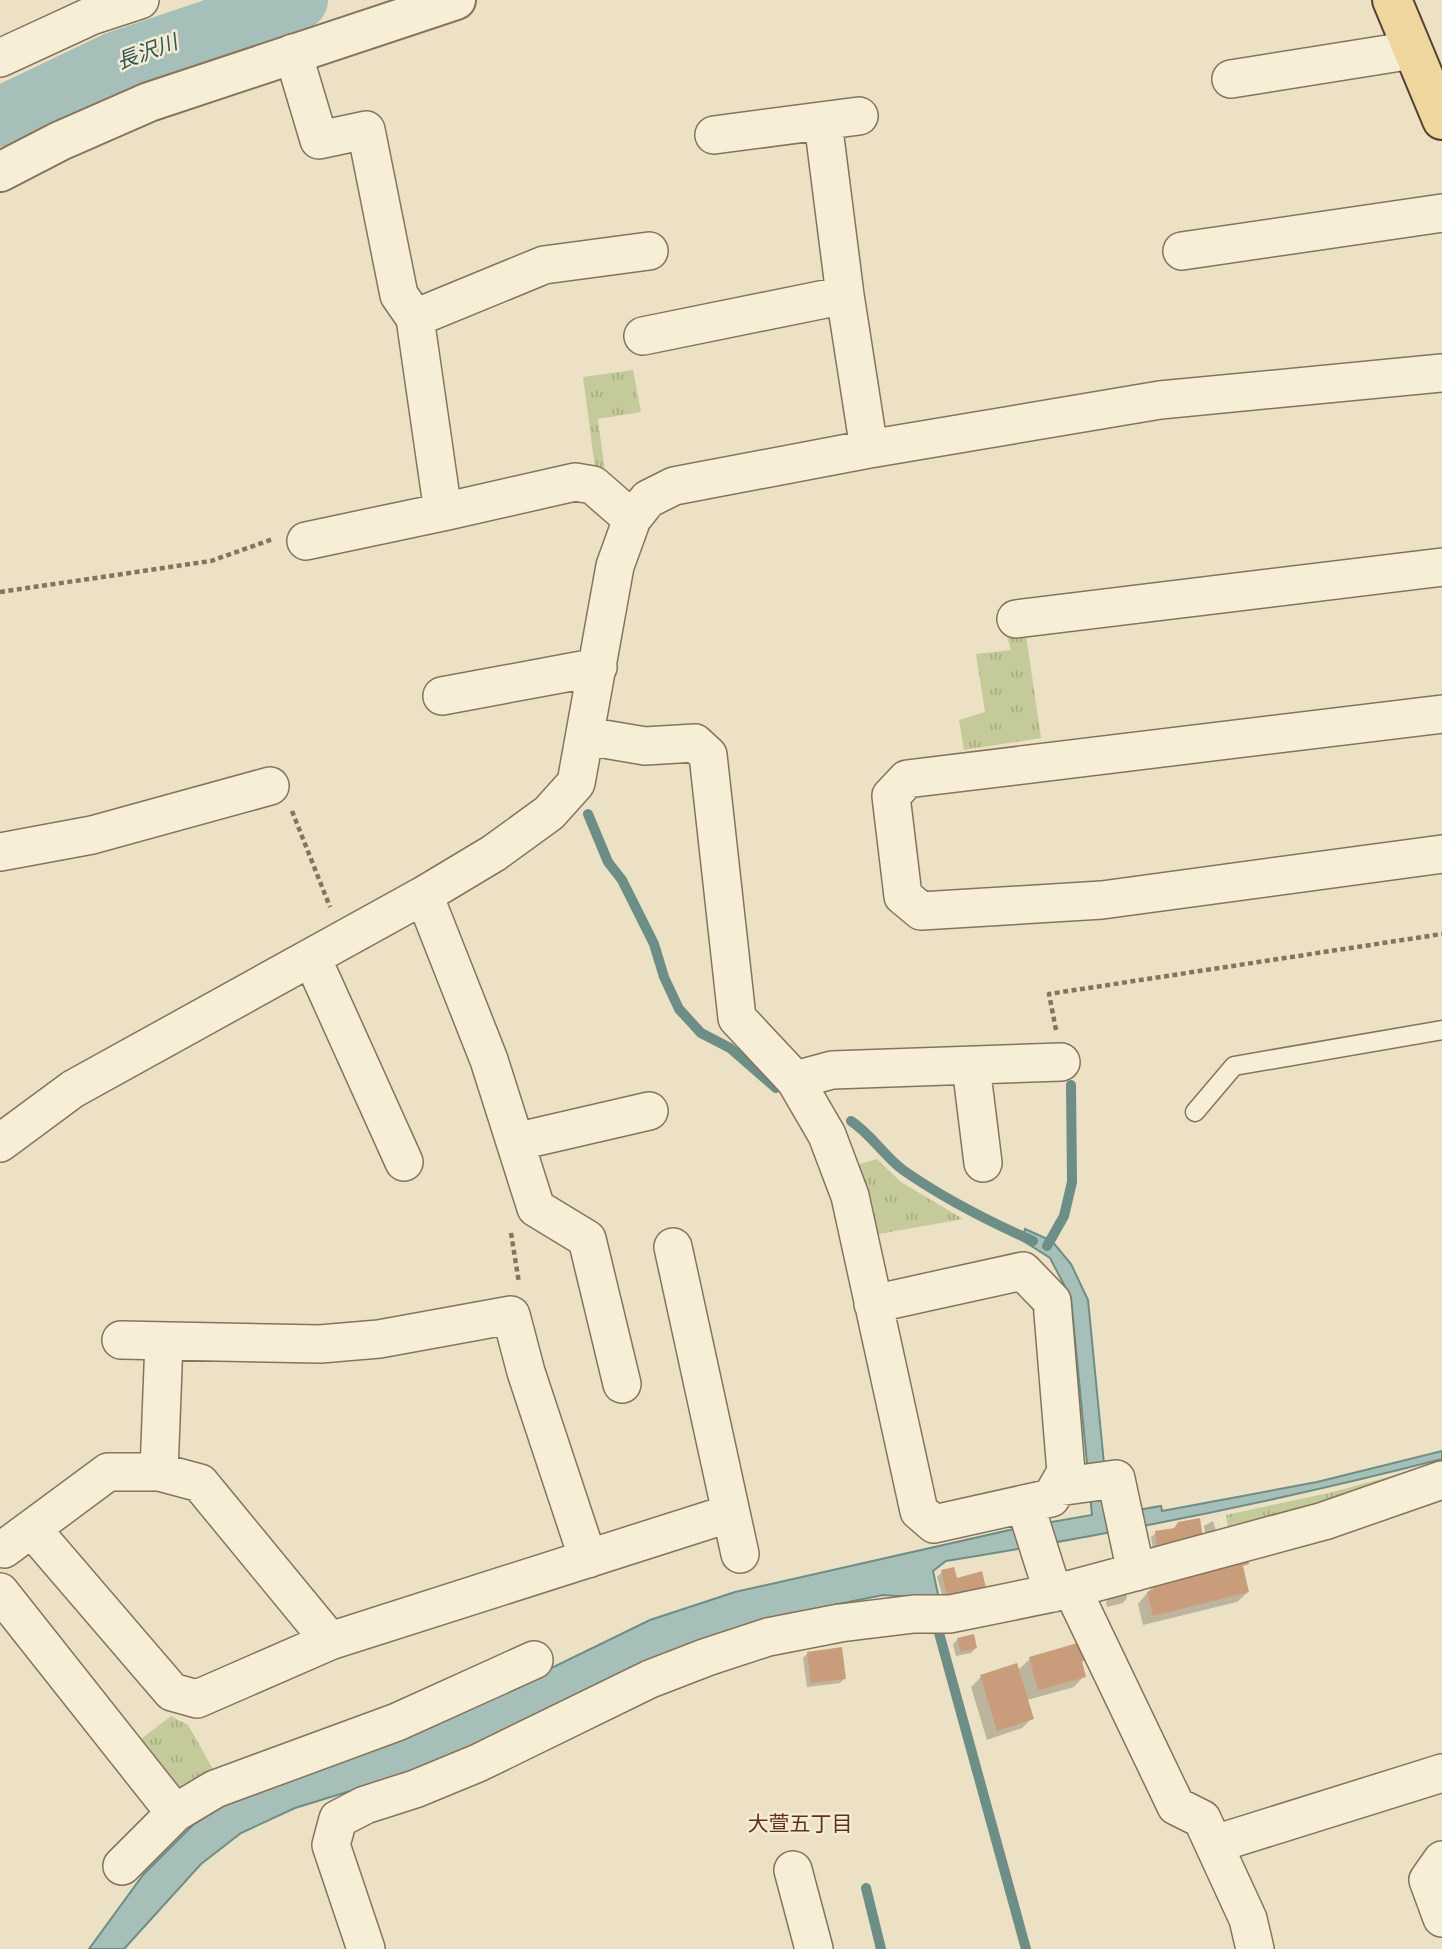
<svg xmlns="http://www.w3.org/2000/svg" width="1442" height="1949" font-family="Literata,'Noto Sans JP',serif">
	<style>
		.park { fill: url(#park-tufts) }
		.water { fill: #a6c0b9; stroke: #6d8e86; stroke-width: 2 }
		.shadow { fill: #0003 }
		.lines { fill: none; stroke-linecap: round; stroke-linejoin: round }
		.stream { stroke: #6d8e86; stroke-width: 10 }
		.river { stroke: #a6c0b9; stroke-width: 60 }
		.building { fill: #c99d7c }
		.service-casing { stroke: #87735c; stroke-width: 21 }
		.minor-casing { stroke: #87735c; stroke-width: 40 }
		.tertiary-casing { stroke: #87735c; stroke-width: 42 }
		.primary-casing { stroke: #554130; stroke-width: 42 }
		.path { stroke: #87735c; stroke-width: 4.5; stroke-dasharray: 5 3.5; stroke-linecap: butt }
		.service { stroke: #f7eed8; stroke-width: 18 }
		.minor { stroke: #f7eed8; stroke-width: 37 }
		.tertiary { stroke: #f7eed8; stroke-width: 38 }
		.primary { stroke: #eed69e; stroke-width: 38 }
		.labels { text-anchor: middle; stroke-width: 5; stroke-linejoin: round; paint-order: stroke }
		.water-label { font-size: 21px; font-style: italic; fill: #2f5654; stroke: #f4ebd4 }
		.neighbourhood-label { font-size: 21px; fill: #622e20; stroke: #f4ebd4 }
	</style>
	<defs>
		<pattern id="park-tufts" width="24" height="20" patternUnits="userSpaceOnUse" patternTransform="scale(1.75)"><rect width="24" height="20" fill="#c4ca99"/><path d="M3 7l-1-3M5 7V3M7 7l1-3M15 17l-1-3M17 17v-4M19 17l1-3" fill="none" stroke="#a9ae83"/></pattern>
	</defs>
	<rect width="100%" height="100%" fill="#ece1c5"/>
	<!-- park -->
	<path class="park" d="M633,370L641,412L598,419L607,488L596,475L583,377Z
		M1004,626L1025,628L1041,738L964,750L959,720L985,712L976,654L1011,650Z
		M877,1159L901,1182L963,1219L873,1235L853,1166Z
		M1439,1463L1229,1534L1226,1515L1333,1492Z
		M171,1716L188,1725L217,1776L184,1800L133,1745Z"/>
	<!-- water -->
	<path class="water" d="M1025,1229L1052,1241L1071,1264L1088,1300L1109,1515L1161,1506L1162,1511L1317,1482L1442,1451V1459C1279,1501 1113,1534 946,1561L933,1571L939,1599L883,1595L774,1617L677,1653L451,1760L295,1808L241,1833L201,1864L124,1949H89L143,1875L194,1824L235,1799L467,1709L650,1620L735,1592L1023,1527L1092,1515L1071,1298L1050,1258L1022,1240Z"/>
	<!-- shadow -->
	<path class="shadow" d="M1213,1521L1216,1531L1206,1537L1204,1526Z
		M1178,1523L1201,1537L1153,1549L1151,1537L1156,1533L1173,1529Z
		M942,1572L955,1580L981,1573L944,1602L937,1577Z
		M1153,1586L1248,1592L1237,1602L1143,1625L1138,1604Z
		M1126,1593L1127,1598L1123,1603L1107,1607L1106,1602L1110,1597Z
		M958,1639L976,1648L971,1653L956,1656L953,1644Z
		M808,1653L845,1678L840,1683L807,1687L803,1658Z
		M1030,1659H1085L1081,1663L1084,1676L1074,1687L1027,1700L1032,1718L1022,1728L987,1740L971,1687L981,1677L1017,1671Z"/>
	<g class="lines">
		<!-- stream -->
		<path class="stream" d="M588,814L608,862L622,880L654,944L664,977L679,1009L701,1033L730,1048L776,1088
			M851,1121C871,1134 884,1156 903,1170C943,1198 988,1221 1033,1241
			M1047,1246L1064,1216L1072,1182L1071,1085
			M936,1622L1026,1949
			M866,1888L881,1949"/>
		<!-- river -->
		<path class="river" d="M0,117L115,62L298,0"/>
	</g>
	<!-- building -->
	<path class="building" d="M1200,1518L1203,1538L1157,1545L1155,1531L1175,1528L1178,1522Z
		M1249,1561V1564L1243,1566L1249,1592L1153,1616L1147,1592L1154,1590L1153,1584Z
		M954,1567L957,1578L982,1571L987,1592L948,1598L941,1570Z
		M974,1634L977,1648L961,1652L957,1638Z
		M1081,1642L1087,1660L1082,1661L1086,1677L1038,1690L1029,1657Z
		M842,1647L846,1679L811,1683L807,1652Z
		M1017,1663L1034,1719L997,1731L980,1675Z"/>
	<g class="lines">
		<defs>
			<path id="service" d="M1195,1112L1234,1066L1442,1030"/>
			<path id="minor" d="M293,53L319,140L366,130L399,295L415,318L443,512L575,482L593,485L632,519
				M0,58L91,16L140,0
				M1231,79L1413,50
				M823,122L845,295L869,449
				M714,135L859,116
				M1182,251L1442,213
				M415,318L544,265L649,251
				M643,336L845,295
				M306,541L443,512
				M1016,619L1442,567
				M442,696L598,667
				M1442,714L907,779L891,796L903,896L921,911L1102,900L1442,854
				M586,736L645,746L695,743L708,755L737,1018L795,1080L827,1135L850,1196L919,1511L934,1524L1051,1498L1066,1472L1052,1301L1023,1271L873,1304
				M0,852L92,835L270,786
				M424,895L489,1060L536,1208L587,1239L622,1384
				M312,958L404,1162
				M971,1066L983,1163
				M795,1080L832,1070L1061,1062
				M515,1142L649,1111
				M0,1143L73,1089L424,895L494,853L549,813L576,783L615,566L632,519L648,499L674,486L869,449L1160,400L1442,373
				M673,1247L740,1554
				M121,1340L320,1344L379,1339L511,1315L526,1372L588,1559
				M159,1472L164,1341
				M1058,1487L1116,1479L1136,1572
				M1025,1504L1053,1593
				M32,1529L172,1692L197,1699L330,1641L731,1513
				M0,1548L4,1549L108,1472H159L200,1483L330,1641
				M1072,1589L1176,1806L1202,1819L1248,1919L1255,1949
				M0,1592L175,1813L215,1789L397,1722L534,1660
				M1215,1844L1442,1773
				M1442,1860L1428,1880L1442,1918
				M122,1866L175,1813
				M793,1870L814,1949
				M366,1949L331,1845L338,1819L365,1805L415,1789L478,1763L650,1679L707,1657L768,1637L840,1623L914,1614H950L1072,1589L1324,1521L1442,1480"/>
			<path id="tertiary" d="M0,172L60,141L149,102L456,0"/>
			<path id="primary" d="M1392,0L1442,120"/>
		</defs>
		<!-- service casing -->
		<use href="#service" class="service-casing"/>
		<!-- minor casing -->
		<use href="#minor" class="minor-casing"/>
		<!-- tertiary casing -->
		<use href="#tertiary" class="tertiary-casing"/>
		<!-- primary casing -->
		<use href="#primary" class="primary-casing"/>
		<!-- path -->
		<path class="path" d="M0,592L211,561L273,539
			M292,811L330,907
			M1056,1030L1049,994L1442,934
			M511,1233L519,1283"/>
		<!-- service -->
		<use href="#service" class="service"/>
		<!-- minor -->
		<use href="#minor" class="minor"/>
		<!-- tertiary -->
		<use href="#tertiary" class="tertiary"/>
		<!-- primary -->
		<use href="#primary" class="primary"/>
	</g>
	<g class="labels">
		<!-- water labels -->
		<g class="water-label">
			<text transform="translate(147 52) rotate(-20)" y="7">長沢川</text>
		</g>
		<!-- neighbourhood labels -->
		<g class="neighbourhood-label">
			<text x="800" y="1831">大萱五丁目</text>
		</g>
	</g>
</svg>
